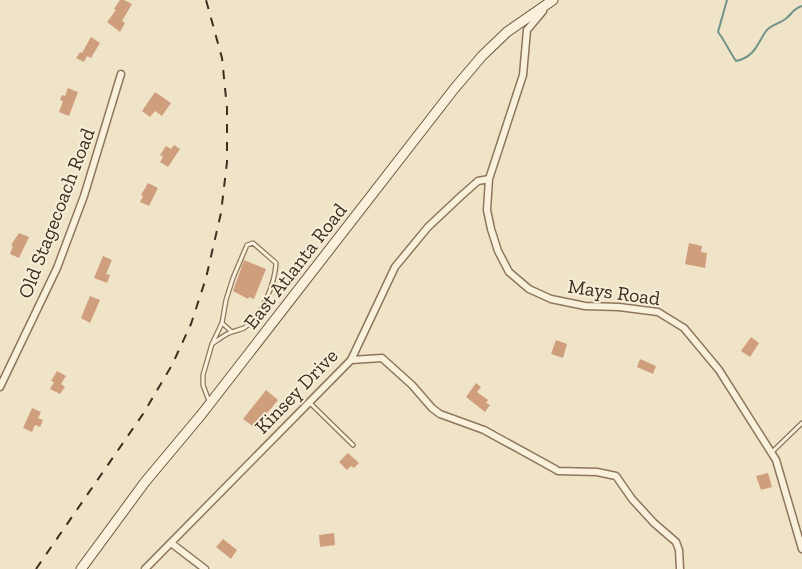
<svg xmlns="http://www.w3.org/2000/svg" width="802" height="569" font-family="'Zilla Slab',serif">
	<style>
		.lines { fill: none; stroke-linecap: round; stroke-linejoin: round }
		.stream { stroke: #6f938a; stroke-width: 2 }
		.building { fill: #cf9f7d }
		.lane-casing { stroke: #8d765c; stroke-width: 5.5 }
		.street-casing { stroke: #8d765c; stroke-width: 9 }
		.secondary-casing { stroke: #6f573f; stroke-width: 11 }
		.lane { stroke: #faf1dc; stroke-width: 3 }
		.street { stroke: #faf1dc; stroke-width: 6 }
		.secondary { stroke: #faf1dc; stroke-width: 9 }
		.rail { stroke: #3d2e20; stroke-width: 2; stroke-dasharray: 9 9; stroke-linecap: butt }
		.labels { text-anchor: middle; stroke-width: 4; stroke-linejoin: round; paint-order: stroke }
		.street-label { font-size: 20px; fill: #3d2e20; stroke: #f7eed8 }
	</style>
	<rect width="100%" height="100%" fill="#f0e4c8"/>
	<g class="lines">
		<!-- stream -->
		<path class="stream" d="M727,0L718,32C725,41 729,51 736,61C755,57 757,44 766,31C771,25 778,24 784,20C791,16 793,8 802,6"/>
	</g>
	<!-- building -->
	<path class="building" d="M120,0H124L132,4L122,21L125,23L120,32L107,22L116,10L114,9Z
		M91,37L100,43L91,58L87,56L84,62L76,58L80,52L82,53Z
		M68,88L78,92L69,116L59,112L63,101L60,100L62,95L65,96Z
		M155,92L171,103L162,116L155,111L150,117L142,111Z
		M174,145L180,149L168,167L160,162L163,157L160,155L166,146L171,149Z
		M148,183L158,188L149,206L140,202L143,196L141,195Z
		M19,233L29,237L19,258L10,254L13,246L11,245Z
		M689,243L702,246L701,252L707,253L705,268L685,264Z
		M103,256L112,260L106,274L110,275L107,283L94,278Z
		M244,260L266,269L254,299L249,297L248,299L233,291Z
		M90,296L100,300L90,323L81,318Z
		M751,337L759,343L750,357L741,351Z
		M556,340L567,344L563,358L551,354Z
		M640,359L656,366L653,374L637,367Z
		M57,371L66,376L61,384L65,387L60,394L50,389L54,382L51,381Z
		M476,383L481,387L477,392L488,400L486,403L490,405L485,412L466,397Z
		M266,390L278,400L255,428L243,419Z
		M32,408L41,412L38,418L43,420L40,427L35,425L32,432L23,428Z
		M348,453L359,463L354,468L351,466L347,470L339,462Z
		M768,473L772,487L761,490L756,476Z
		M334,533L335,545L320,547L319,535Z
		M223,539L237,550L231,559L216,547Z"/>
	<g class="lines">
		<defs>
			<path id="lane" d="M222,323L232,332
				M209,401L203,385V375L212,344L222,323L226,300L233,278L247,245L253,243L276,263C275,283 262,317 244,328C239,330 234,331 229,333C223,336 218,340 212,344
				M310,403L353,445
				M772,452L802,423"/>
			<path id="street" d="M543,11L527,30L523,75L489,179L487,210L491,229L498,251L509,272L529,289L551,299L585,306L619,307L658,312L684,328L719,370L776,460L802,549
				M351,360L382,358L412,385L432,408L440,414L484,430L555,469L558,471L597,472L616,476L632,499L654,523L676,542L679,550L680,569
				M0,387L57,268L84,196L121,74
				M171,543L205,569
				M145,569L351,360L395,267L428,227L461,196L478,181L489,179"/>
			<path id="secondary" d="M81,569L145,482L201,415L454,89L482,56L507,32L553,0"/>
		</defs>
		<!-- lane casing -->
		<use href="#lane" class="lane-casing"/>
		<!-- street casing -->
		<use href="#street" class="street-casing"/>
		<!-- secondary casing -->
		<use href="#secondary" class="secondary-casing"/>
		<!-- lane -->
		<use href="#lane" class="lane"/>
		<!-- street -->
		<use href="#street" class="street"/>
		<!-- secondary -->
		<use href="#secondary" class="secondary"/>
		<!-- rail -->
		<path class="rail" d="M36,569L143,414L172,365L191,324L206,278L221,213L227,162V108L222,58L206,0"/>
	</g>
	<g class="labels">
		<!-- street labels -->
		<g class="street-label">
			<text transform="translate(56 213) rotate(-69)" y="7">Old Stagecoach Road</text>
			<text transform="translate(295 266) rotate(-52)" y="7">East Atlanta Road</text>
			<text transform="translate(614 292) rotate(8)" y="7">Mays Road</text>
			<text transform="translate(296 391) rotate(-46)" y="7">Kinsey Drive</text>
		</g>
	</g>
</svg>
